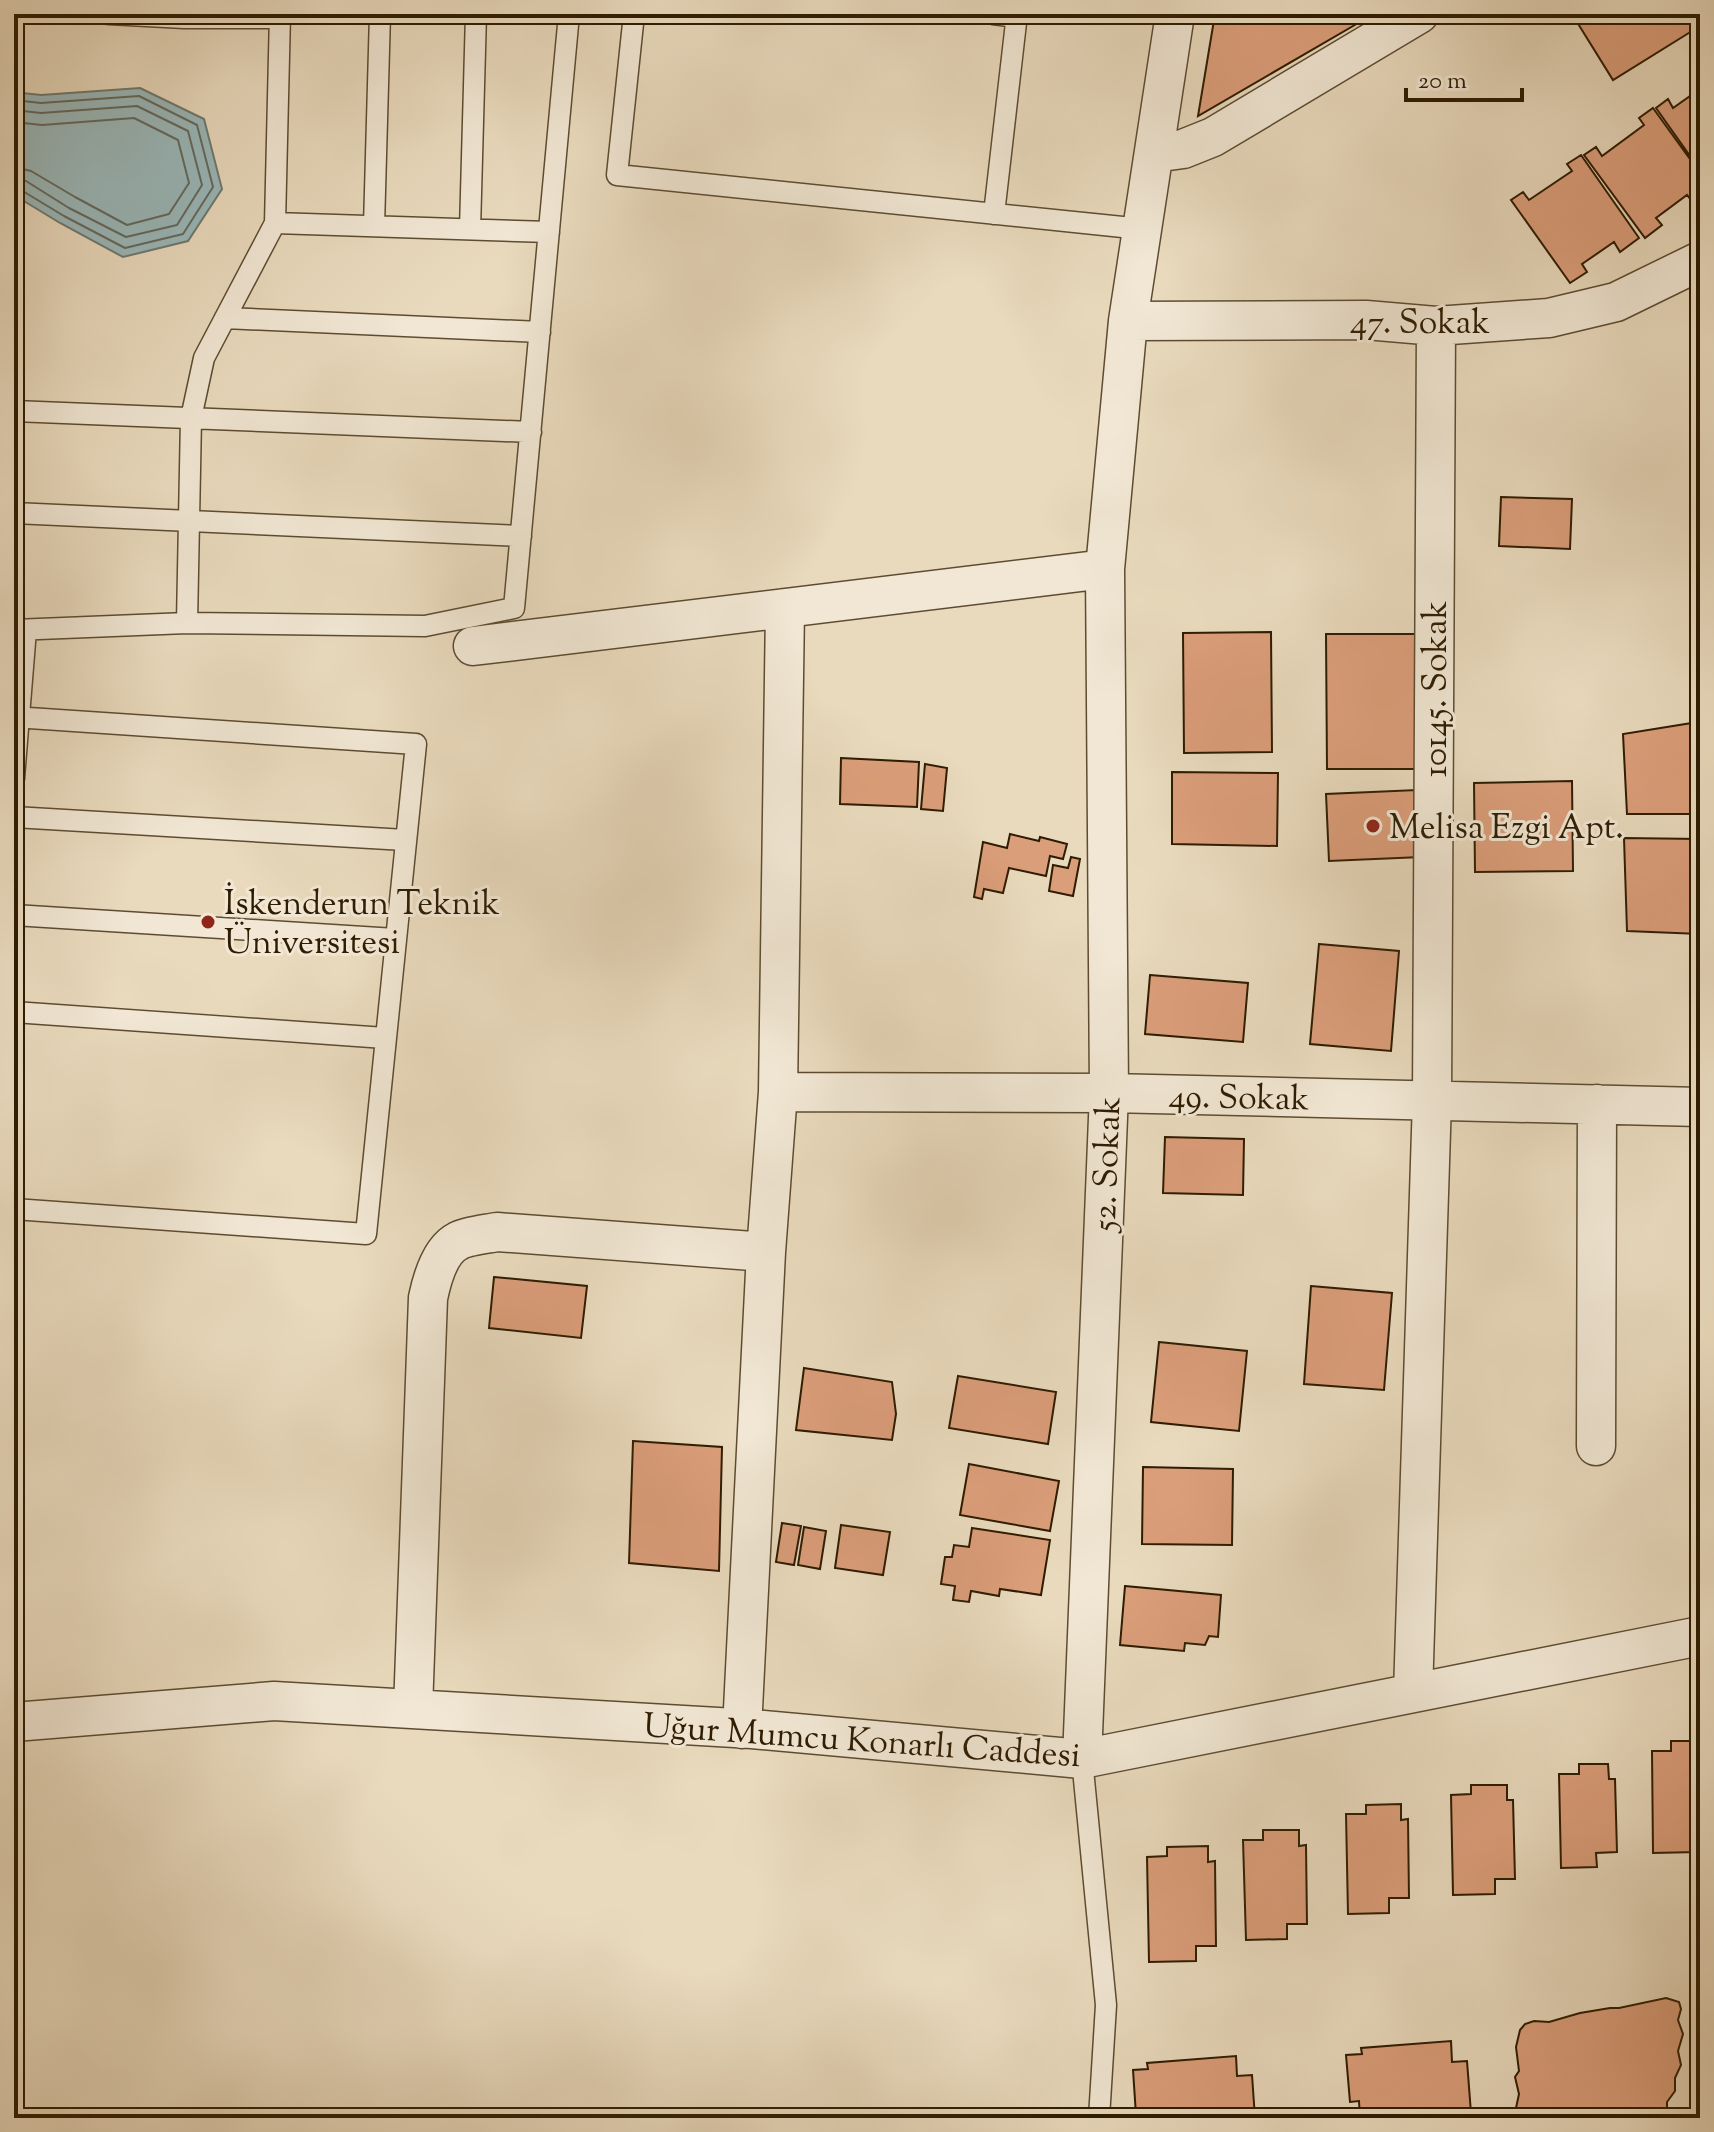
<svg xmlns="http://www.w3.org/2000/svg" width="1714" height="2132" font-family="'Sorts Mill Goudy',serif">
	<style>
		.water { fill: #9ab8ba; stroke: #6f7a70; stroke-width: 2 }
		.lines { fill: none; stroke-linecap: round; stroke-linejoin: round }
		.shore { stroke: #646a5e; stroke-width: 2 }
		.building { fill: #db9e7a; stroke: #2e1c02; stroke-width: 2 }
		.lane-casing { stroke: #5d4c31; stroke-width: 23 }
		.street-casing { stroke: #5d4c31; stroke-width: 41 }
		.lane { stroke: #f1e7d4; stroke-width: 20 }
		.street { stroke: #f1e7d4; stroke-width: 38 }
		.poi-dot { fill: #8f2418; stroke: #f1e7d4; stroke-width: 3 }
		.labels { text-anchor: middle; stroke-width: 6; stroke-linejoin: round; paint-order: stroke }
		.street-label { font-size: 34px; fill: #2e1c02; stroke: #f1e7d4 }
		.poi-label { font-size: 34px; fill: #2e1c02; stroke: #f1e7d4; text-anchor: start }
	</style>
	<rect width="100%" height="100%" fill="#e9dabd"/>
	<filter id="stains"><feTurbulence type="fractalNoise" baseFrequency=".0025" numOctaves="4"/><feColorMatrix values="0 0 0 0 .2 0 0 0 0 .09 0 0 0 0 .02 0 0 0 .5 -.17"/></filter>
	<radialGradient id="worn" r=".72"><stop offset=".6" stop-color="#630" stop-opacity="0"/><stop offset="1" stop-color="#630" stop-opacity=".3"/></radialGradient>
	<!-- water -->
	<path class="water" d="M140,88L204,119L222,189L188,241L123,257L60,223L14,195V92L41,95Z"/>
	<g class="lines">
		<!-- shore -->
		<path class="shore" d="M14,100L41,103L139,96L197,125L213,187L183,234L125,248L64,216L21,190L14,189
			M14,110L41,113L137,106L188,131L202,185L177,225L126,237L69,208L26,181L14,179
			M14,122L42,125L134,118L178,140L189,183L169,214L127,225L75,197L31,171L14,167"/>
	</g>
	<!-- building -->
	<path class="building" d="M1215,14H1355L1360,22L1198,116Z
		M1572,14H1700V26L1613,80Z
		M1700,89V170L1656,108L1668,99L1673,108Z
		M1653,108L1700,173V200L1694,204L1687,195L1656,218L1662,225L1645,238L1584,155L1596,147L1602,156L1644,125L1639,118Z
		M1581,155L1639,238L1620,252L1614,242L1582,264L1587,272L1570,283L1511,200L1523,192L1529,200L1572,171L1567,164Z
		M1501,497L1572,499L1570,549L1499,546Z
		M1271,632L1272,752L1184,753L1183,633Z
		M1326,634H1415L1416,769H1327Z
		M1698,722L1700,814H1627L1623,734Z
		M841,758L919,762L917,807L840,804Z
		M925,764L947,768L943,811L921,809Z
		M1172,772L1278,773L1277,846L1172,844Z
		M1572,781L1573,871L1475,872L1474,783Z
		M1417,790L1421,857L1329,861L1326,794Z
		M1010,834L1039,841L1040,837L1067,844L1063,859L1050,856L1046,876L1009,868L1003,893L984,889L982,899L974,897L983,842L1007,848Z
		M1624,838L1700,839V934L1627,931Z
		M1071,857L1080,859L1073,896L1049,891L1053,865L1068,868Z
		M1319,944L1399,951L1391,1051L1310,1044Z
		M1150,975L1248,983L1243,1042L1145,1034Z
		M1165,1137L1244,1139L1243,1195L1163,1193Z
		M494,1277L587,1286L581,1338L489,1328Z
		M1311,1286L1392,1293L1384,1390L1304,1384Z
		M1159,1342L1247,1351L1239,1431L1151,1422Z
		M804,1368L892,1382L896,1414L892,1440L796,1430Z
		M958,1376L1056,1392L1048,1444L949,1428Z
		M633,1441L722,1447L719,1571L629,1563Z
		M969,1464L1059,1481L1050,1531L960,1515Z
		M1143,1467L1233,1469L1232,1545L1142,1544Z
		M782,1523L801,1526L794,1565L776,1562Z
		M841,1525L890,1532L883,1575L835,1568Z
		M804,1527L826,1531L820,1569L798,1565Z
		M972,1528L1050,1540L1041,1595L1000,1589L999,1596L971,1591L969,1602L953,1600L955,1586L941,1584L945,1557H952L954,1545L969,1547Z
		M1125,1586L1221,1595L1218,1637L1209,1636L1205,1645L1185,1643L1184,1651L1120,1645Z
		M1671,1741H1700V1838H1697V1852L1653,1853L1652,1751H1671Z
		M1579,1764H1608L1609,1779H1615L1617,1852L1596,1853L1597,1867L1561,1868L1559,1774H1579Z
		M1471,1785H1507V1800H1513L1515,1879H1495V1894L1453,1895L1451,1795L1471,1794Z
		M1401,1804V1820L1408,1819L1409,1898H1389V1913L1348,1914L1346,1814H1366V1805Z
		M1263,1830H1299V1846L1306,1845L1307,1924H1287V1939L1246,1940L1243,1840H1263Z
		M1208,1846V1862L1215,1861L1216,1946H1196V1961L1149,1962L1147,1857L1167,1856V1847Z
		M1666,1998L1679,2002L1681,2009L1678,2020L1683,2034L1678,2051L1681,2065L1675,2078V2091L1667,2102V2118H1517L1516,2108L1519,2094L1515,2077L1519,2071L1516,2047L1520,2030L1525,2024L1534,2021L1549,2022L1580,2013L1610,2008H1619Z
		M1451,2041L1452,2062L1467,2061L1471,2113L1398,2118H1360L1359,2101L1350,2102L1346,2055L1362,2054L1361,2048Z
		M1236,2056L1237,2076L1252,2075L1255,2118H1145V2114L1136,2115L1133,2070L1148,2069L1147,2063Z"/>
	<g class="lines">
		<defs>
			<path id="lane" d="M109,14L184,18H280
				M634,14L617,175L1142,229
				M993,14L1017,17
				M994,214L1017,14
				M275,223L549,232
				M374,226L380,14
				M470,229L476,14
				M225,318L540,332
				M14,411L531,432
				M14,513L521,536
				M187,623L191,418L204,358L275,223L280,14
				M14,630L187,623L425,626L514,608L569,14
				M14,717L416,744L366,1234L14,1209
				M14,778L26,630
				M14,817L405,840
				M14,915L395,939
				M14,1012L385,1038
				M1082,1759L1106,2005L1099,2118"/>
			<path id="street" d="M1154,153L1183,149L1213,137L1419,14
				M1128,321L1366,320L1436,326L1549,318L1616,302L1700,261
				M473,646L1105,569
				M778,1092L1109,1093L1700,1107
				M1596,1446L1597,1104
				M1413,1693L1432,1100L1436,326
				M413,1709L428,1298C432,1279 440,1250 458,1241C467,1236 487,1234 497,1232L766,1252
				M14,1722L274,1701L752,1729L1082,1759L1700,1636
				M742,1729L766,1252L778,1092L785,608
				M1082,1759L1109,1093L1105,569L1128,321L1175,14"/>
		</defs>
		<!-- lane casing -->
		<use href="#lane" class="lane-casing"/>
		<!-- street casing -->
		<use href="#street" class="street-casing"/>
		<!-- lane -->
		<use href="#lane" class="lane"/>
		<!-- street -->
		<use href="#street" class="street"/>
	</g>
	<!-- markers -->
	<g class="poi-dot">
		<circle cx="1373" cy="826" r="8"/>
		<circle cx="208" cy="922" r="8"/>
	</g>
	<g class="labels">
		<!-- street labels -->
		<g class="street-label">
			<text x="1420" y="333">47. Sokak</text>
			<text transform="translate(1434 689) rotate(-90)" y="12">10145. Sokak</text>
			<text transform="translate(1239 1096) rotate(1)" y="12">49. Sokak</text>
			<text transform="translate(1105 1164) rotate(-88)" y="12">52. Sokak</text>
			<text transform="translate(862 1739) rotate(4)" y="12">Uğur Mumcu Konarlı Caddesi</text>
		</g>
		<!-- poi labels -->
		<g class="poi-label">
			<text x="1389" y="838">Melisa Ezgi Apt.</text>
			<text x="224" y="914">İskenderun Teknik<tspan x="224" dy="39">Üniversitesi</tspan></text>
		</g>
	</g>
	<!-- margin -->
	<rect width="1714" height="2132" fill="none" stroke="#e9dabd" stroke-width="48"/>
	<rect x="16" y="16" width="1682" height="2100" fill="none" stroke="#2e1c02" stroke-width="4"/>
	<rect x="24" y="24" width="1666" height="2084" fill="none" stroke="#2e1c02" stroke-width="2"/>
	<!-- scale -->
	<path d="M1406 88v12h116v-12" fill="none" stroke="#2e1c02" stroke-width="4"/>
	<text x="1418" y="88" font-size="24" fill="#2e1c02" stroke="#f1e7d4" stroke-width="6" paint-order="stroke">20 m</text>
	<rect width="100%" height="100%" filter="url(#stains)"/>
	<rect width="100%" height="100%" fill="url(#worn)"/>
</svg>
